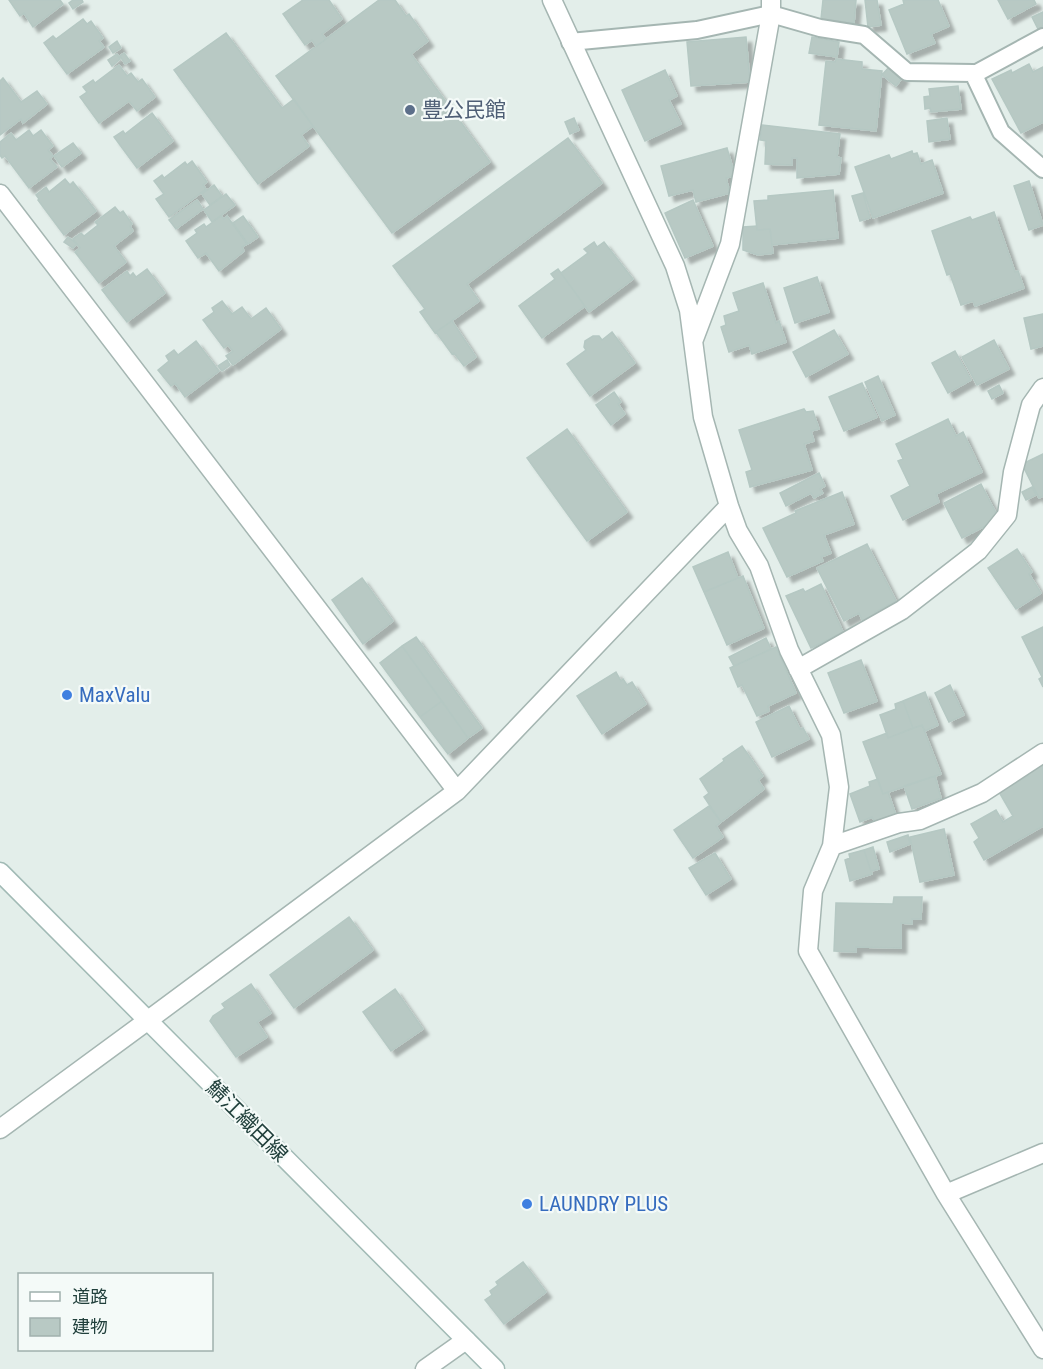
<svg xmlns="http://www.w3.org/2000/svg" width="1043" height="1369" font-family="'Roboto Condensed','Noto Sans JP',sans-serif">
	<style>
		.building { fill: #b8c9c4; stroke: #b5c8c3; stroke-width: 1.5; filter: url(#shadow) }
		.lines { fill: none; stroke-linecap: round; stroke-linejoin: round }
		.service-casing { stroke: #a5b6b2; stroke-width: 20 }
		.minor-casing { stroke: #a5b6b2; stroke-width: 21 }
		.tertiary-casing { stroke: #a5b6b2; stroke-width: 21 }
		.secondary-casing { stroke: #a1bab5; stroke-width: 21 }
		.service { stroke: #fff; stroke-width: 16 }
		.minor { stroke: #fff; stroke-width: 18 }
		.tertiary { stroke: #fff; stroke-width: 18 }
		.secondary { stroke: #fff; stroke-width: 18 }
		.service-dot { fill: #5c6f8a; stroke: #f4faf8; stroke-width: 2 }
		.shop-dot { fill: #3f7fe0; stroke: #f4faf8; stroke-width: 2 }
		.labels { text-anchor: middle; stroke-width: 4.5; stroke-linejoin: round; paint-order: stroke }
		.service-label { font-size: 21px; fill: #4e5e75; stroke: #f4faf8; text-anchor: start }
		.shop-label { font-size: 21px; fill: #366cbe; stroke: #f4faf8; text-anchor: start }
		.street-label { font-size: 21px; fill: #21403c; stroke: #f4faf8 }
	</style>
	<defs>
		<filter id="shadow"><feDropShadow dx="5.5" dy="5.5" stdDeviation="1.5" flood-color="#0004"/></filter>
	</defs>
	<rect width="100%" height="100%" fill="#e3eeea"/>
	<!-- building -->
	<path class="building" d="M9,0H60L63,4L33,27L24,13L20,16Z
		M73,0H82L83,2L73,9L69,3Z
		M303,0H329L342,19L322,34L326,39L316,46L312,40L305,45L283,14Z
		M379,0H395L406,16L409,14L428,41L411,54L490,162L392,233L276,76Z
		M823,0H856L854,23L821,19Z
		M865,0H877L881,25L868,27Z
		M903,0H938L949,26L931,34L935,43L907,54L889,10L904,4Z
		M998,0H1034L1036,4L1008,19Z
		M1043,12V26L1038,29L1032,17Z
		M83,19L87,24L91,21L103,38L99,41L104,47L67,74L44,43L53,36L56,39Z
		M226,33L282,108L294,99L313,126L301,135L309,146L258,184L174,70Z
		M746,37L750,82L691,86L687,42Z
		M812,37L839,42L837,57L809,53Z
		M117,41L121,48L113,53L109,47Z
		M124,53L130,61L125,64L120,56Z
		M117,54L120,59L112,66L108,60Z
		M836,59L862,62V69L882,71L876,131L819,125L826,61L835,62Z
		M1029,64L1033,72L1043,67V122L1021,133L992,79L1011,70L1012,73Z
		M119,65L127,76L131,73L138,82L142,79L155,97L137,111L129,101L99,123L80,97L87,92L83,87L93,80L95,83Z
		M890,66L903,77L896,86L882,75Z
		M665,70L677,96L669,100L681,124L645,141L622,90Z
		M3,78L21,102L37,91L47,104L23,123L21,119L0,135V81Z
		M958,86L961,109L931,112L930,108L925,109L924,97L930,96L929,89Z
		M152,113L173,141L137,168L114,137L123,131L125,134Z
		M574,118L579,130L570,134L565,122Z
		M947,118L950,139L929,142L927,121Z
		M762,125L840,134L837,157L841,158L839,174L797,178V158H792V165L765,164L766,141L760,140Z
		M29,130L33,136L41,130L53,146L48,150L53,156L50,159L57,167L29,188L5,156L2,158L0,155V142L11,133L16,140Z
		M568,138L602,183L467,284L479,301L435,333L420,312L425,309L393,266Z
		M73,143L81,153L62,167L54,156Z
		M727,148L735,176L726,178L730,193L696,202L693,190L669,196L661,166Z
		M912,151L913,154L917,153L921,164L932,160L943,193L873,218L855,167L889,155L891,159Z
		M192,161L207,182L203,185L206,189L169,217L156,199L164,194L154,181L162,175L164,178L185,162L187,165Z
		M65,179L70,185L73,182L96,211L64,235L38,200L39,199L36,195L46,187L49,192Z
		M1029,181L1043,225L1029,230L1014,186Z
		M214,185L222,196L210,205L202,194Z
		M833,190L838,238L772,245L770,229L757,230L754,201L768,200V196Z
		M863,193L870,218L860,221L852,196Z
		M226,194L235,205L212,222L204,210Z
		M197,200L203,209L176,229L169,220Z
		M693,200L713,246L685,258L665,213Z
		M115,207L120,213L123,211L132,224L130,226L133,231L114,246L126,262L99,283L75,252L80,248L73,239L81,233L84,236L98,225L95,222Z
		M994,212L1015,272L1018,271L1024,288L975,306L973,301L961,305L950,274L947,275L932,231L970,217L972,220Z
		M221,216L224,219L227,216L247,244L242,247L244,251L219,271L206,253L198,258L186,241L197,233L195,230L204,224L206,227Z
		M243,216L258,237L248,244L233,223Z
		M757,226V230L770,229L773,253L758,255L743,250V227Z
		M68,237L77,244L73,248L64,242Z
		M594,242L597,247L604,242L633,279L589,312L561,273L588,253L584,249Z
		M147,269L165,293L127,322L102,290L127,271L130,276L133,273L136,277Z
		M558,269L585,306L542,338L519,306L555,279L551,274Z
		M817,277L829,312L795,323L784,288Z
		M763,283L776,323L779,321L786,342L752,354L749,345L729,352L721,327L726,325L724,316L739,311L733,293Z
		M222,301L232,314L242,307L251,319L266,308L281,329L233,365L226,356L233,351L228,345L224,348L203,320L214,312L212,308Z
		M1043,314V346L1031,349L1024,318Z
		M452,321L476,357L464,366L454,353L452,354L436,332Z
		M834,330L848,354L806,377L793,352Z
		M612,332L635,363L590,396L567,364L586,350L584,347L585,341L593,336H599L602,340Z
		M994,340L1009,369L977,385L962,357Z
		M196,341L219,371L185,397L175,383L171,386L158,370L169,361L166,356L174,350L178,355Z
		M955,351L971,380L948,393L932,363Z
		M227,360L230,365L222,371L218,366Z
		M878,376L895,415L882,421L865,382Z
		M862,383L877,417L844,431L829,397Z
		M999,385L1003,393L992,399L988,391Z
		M614,392L621,402L618,404L625,414L611,425L596,405Z
		M804,409L806,412L813,411L819,429L811,431L814,441L804,444L812,470L750,487L746,472L752,470L739,430Z
		M948,419L956,436L963,432L982,472L936,494L939,502L903,520L891,496L910,486L898,461L903,459L896,444Z
		M567,429L627,512L587,541L527,458Z
		M1043,454V496L1039,498L1022,464Z
		M819,473L825,486L820,489L823,493L814,498L811,493L786,506L780,493Z
		M981,484L999,519L962,538L944,503Z
		M1032,487L1036,495L1026,500L1022,492Z
		M842,492L854,524L824,535L831,553L821,557L823,561L787,577L763,528L796,513L795,511Z
		M867,544L896,601L875,612L878,617L864,624L859,613L844,621L817,568Z
		M1017,549L1032,572L1029,574L1041,593L1016,609L988,568Z
		M728,552L738,578L704,592L693,567Z
		M743,576L764,628L727,645L704,592Z
		M362,578L393,621L363,644L332,600Z
		M821,584L843,632L811,648L786,596L803,589L805,592Z
		M1043,627V687L1039,679L1042,677L1022,637Z
		M416,637L482,728L468,738L402,646Z
		M766,638L771,649L734,666L729,657Z
		M402,646L442,701L420,717L380,663Z
		M776,647L796,693L768,706L769,711L757,716L742,685L738,687L730,668Z
		M861,660L877,701L844,713L828,673Z
		M616,672L621,681L623,679L627,685L632,682L646,704L602,734L577,696Z
		M950,685L964,715L949,722L935,693Z
		M925,692L938,725L925,731L922,725L913,728L903,701Z
		M442,701L468,738L448,754L420,717Z
		M903,701L913,728L888,738L880,715L896,709L895,704Z
		M789,706L800,729L803,728L809,739L772,757L756,722Z
		M922,725L941,774L883,794L863,742L887,733L888,738Z
		M742,746L763,776L758,780L764,789L721,822L704,797L709,793L700,779L724,761L723,759Z
		M1043,765V826L984,860L974,842L979,838L971,824L996,810L1003,822L1013,816L999,792L1028,776L1027,774Z
		M935,776L941,798L912,809L904,786Z
		M878,779L883,794L888,792L896,815L875,822L872,817L860,822L850,794L870,786L869,782Z
		M709,806L721,822L716,826L723,837L693,858L674,830Z
		M944,829L954,875L920,882L910,837Z
		M908,835L910,844L890,852L887,842Z
		M873,847L879,869L871,871L864,850Z
		M864,850L872,874L850,881L845,860L850,858L849,854Z
		M715,853L731,879L706,895L689,868Z
		M894,897H922L921,919H912V924L901,923V948L856,947V952L834,951L836,903L893,904Z
		M349,917L373,950L294,1008L270,975Z
		M251,984L271,1013L257,1022L267,1037L236,1057L210,1021L213,1016L225,1008L222,1004Z
		M395,989L423,1029L391,1051L363,1012Z
		M523,1262L546,1292L504,1324L485,1300L492,1295L490,1291L498,1285L496,1282Z"/>
	<g class="lines">
		<defs>
			<path id="service" d="M570,42L697,30L771,14L820,28L864,35L907,72L973,73L1001,132L1043,169
				M973,75L1043,37"/>
			<path id="minor" d="M552,0L675,266L689,310L703,417L729,506L738,531L759,566L789,650L831,735L839,787L832,846L813,891L808,951L946,1194L1043,1349
				M0,194L457,791
				M694,339L730,244L771,14V0
				M798,669L902,610L978,551L1007,515L1013,472L1031,405L1043,388
				M832,846L899,823L920,820L982,793L1043,753
				M147,1021L457,791L729,506
				M946,1194L1043,1153
				M425,1369L466,1340"/>
			<path id="tertiary" d="M0,1129L147,1021"/>
			<path id="secondary" d="M0,872L495,1369"/>
		</defs>
		<!-- service casing -->
		<use href="#service" class="service-casing"/>
		<!-- minor casing -->
		<use href="#minor" class="minor-casing"/>
		<!-- tertiary casing -->
		<use href="#tertiary" class="tertiary-casing"/>
		<!-- secondary casing -->
		<use href="#secondary" class="secondary-casing"/>
		<!-- service -->
		<use href="#service" class="service"/>
		<!-- minor -->
		<use href="#minor" class="minor"/>
		<!-- tertiary -->
		<use href="#tertiary" class="tertiary"/>
		<!-- secondary -->
		<use href="#secondary" class="secondary"/>
	</g>
	<!-- markers -->
	<circle class="service-dot" cx="410" cy="110" r="6"/>
	<g class="shop-dot">
		<circle cx="67" cy="695" r="6"/>
		<circle cx="527" cy="1204" r="6"/>
	</g>
	<g class="labels">
		<!-- service labels -->
		<g class="service-label">
			<text x="422" y="117">豊公民館</text>
		</g>
		<!-- shop labels -->
		<g class="shop-label">
			<text x="79" y="702">MaxValu</text>
			<text x="539" y="1211">LAUNDRY PLUS</text>
		</g>
		<!-- street labels -->
		<g class="street-label">
			<text transform="translate(247 1121) rotate(45)" y="7">鯖江織田線</text>
		</g>
	</g>
	<!-- legend -->
	<rect x="18" y="1273" width="195" height="78" fill="#f4faf8" stroke="#a0b0ad" stroke-width="1.5"/>
	<rect x="30" y="1292" width="30" height="9" fill="#ffffff" stroke="#a0b0ad" stroke-width="1.5"/>
	<text x="72" y="1303" font-size="18" fill="#21403c">道路</text>
	<rect x="30" y="1318" width="30" height="18" fill="#b8c9c4" stroke="#a0b0ad" stroke-width="1.5"/>
	<text x="72" y="1333" font-size="18" fill="#21403c">建物</text>
</svg>
